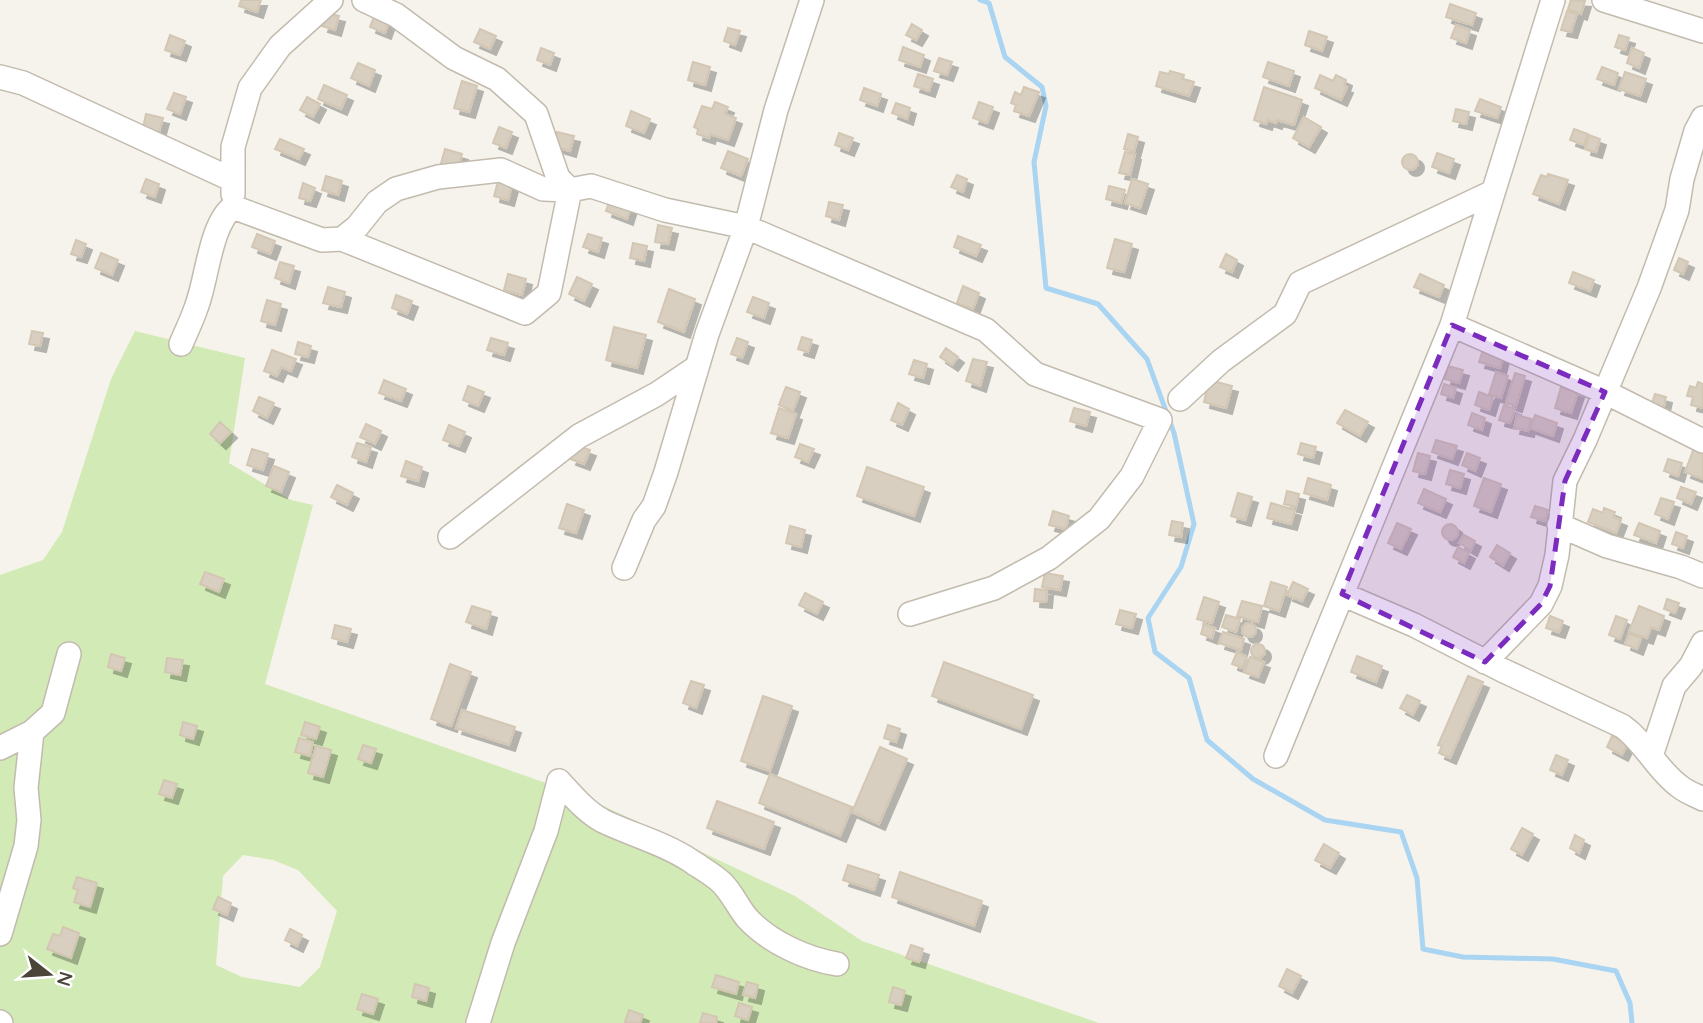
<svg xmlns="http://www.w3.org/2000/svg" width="1703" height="1023" font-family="Quicksand,sans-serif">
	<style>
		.green { fill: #d2eab5; fill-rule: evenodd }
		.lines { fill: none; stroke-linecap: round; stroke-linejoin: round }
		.stream { stroke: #a9d4f2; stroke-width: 5 }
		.building { fill: #d8cfc1; stroke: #d3c7b4; stroke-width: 2; filter: url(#shadow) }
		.minor-casing { stroke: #c2bbae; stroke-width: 26 }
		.minor { stroke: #fff; stroke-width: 23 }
		.marked { fill: #7b2cbf; fill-opacity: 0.2; stroke: #7b2cbf; stroke-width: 5; stroke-dasharray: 14 9; stroke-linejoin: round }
	</style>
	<defs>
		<filter id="shadow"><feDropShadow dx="6" dy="6" stdDeviation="0" flood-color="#0004"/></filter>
	</defs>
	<rect width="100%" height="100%" fill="#f6f3ec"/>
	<!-- green -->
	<path class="green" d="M135,331L245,358L229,463L291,500L313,505L265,684L580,795L795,896L862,941L1099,1023H0V575L43,560L62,532L111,379ZM243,855L273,860L298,870L337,911L320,967L300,987L242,977L216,965L223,876Z"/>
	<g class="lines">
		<!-- stream -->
		<path class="stream" d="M980,0L989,3L1005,57L1042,87L1046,106L1034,162L1046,288L1098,304L1147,359L1174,433L1194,524L1181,567L1148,618L1155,652L1189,678L1207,740L1253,779L1325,820L1401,832L1417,878L1423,949L1463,957L1553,959L1616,971L1630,1003L1632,1023"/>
	</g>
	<!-- building -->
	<path class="building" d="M241,0H261L257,12L239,6Z
		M1571,0L1585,1L1581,14L1568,9Z
		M1450,4L1476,13L1472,25L1446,17Z
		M1567,11L1577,14L1571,32L1561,30Z
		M326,13L339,16L335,30L322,26Z
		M375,14L390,19L385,33L370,27Z
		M912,24L922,30L916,40L906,35Z
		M1456,25L1470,30L1466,43L1451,38Z
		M728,28L740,31L735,45L724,41Z
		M480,29L496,36L490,49L474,42Z
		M1309,31L1327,37L1322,51L1305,45Z
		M170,35L185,41L180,55L165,50Z
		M1619,35L1629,38L1625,50L1615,47Z
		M903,47L924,55L920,67L899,60Z
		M541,48L554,53L550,65L537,60Z
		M1632,48L1644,53L1639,68L1627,63Z
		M939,58L952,62L947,75L934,71Z
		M693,62L710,67L705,85L688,80Z
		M1268,62L1294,71L1289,86L1263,77Z
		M358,63L375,70L369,86L351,78Z
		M1602,67L1618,73L1614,85L1597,79Z
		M1170,71L1184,75L1183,79L1194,82L1189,96L1156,86L1160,72L1169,74Z
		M1625,72L1646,79L1640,96L1619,89Z
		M918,74L933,79L929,91L914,86Z
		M1320,75L1333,81L1336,75L1346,80L1344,86L1347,87L1341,100L1315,88Z
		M462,81L477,86L469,112L454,108Z
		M324,85L347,95L341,109L318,99Z
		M1024,87L1039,92L1029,116L1014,111L1016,105L1011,103L1015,92L1021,95Z
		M1264,87L1302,100L1294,125L1277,120L1276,123L1267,120L1266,124L1254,120Z
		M864,88L881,94L877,106L860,100Z
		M174,93L186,97L180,114L167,109Z
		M307,97L320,104L313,117L300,110Z
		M1480,99L1501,107L1497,118L1475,111Z
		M715,102L728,107L725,114L736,118L728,140L710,134L709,138L697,134L698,129L694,127L702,106L712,109Z
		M979,102L993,107L987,123L973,118Z
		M896,103L910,108L907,119L892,113Z
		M1456,109L1469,112L1466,124L1453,121Z
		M631,111L650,119L644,133L626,126Z
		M146,114L163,118L159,132L143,128Z
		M1304,117L1321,127L1309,147L1293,138Z
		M499,127L512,132L506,148L493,143Z
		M1574,129L1588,134L1584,145L1570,140Z
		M557,132L574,136L570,151L553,146Z
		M839,133L853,138L848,150L835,145Z
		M1128,134L1138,137L1134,152L1124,149Z
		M1589,135L1600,139L1596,152L1585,149Z
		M280,139L304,149L299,159L275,149Z
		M445,149L462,154L457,172L440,167Z
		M728,151L748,159L741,176L721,168Z
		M1125,152L1135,154L1130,175L1119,173Z
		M1437,153L1454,159L1449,173L1432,167Z
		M1402 162a8 8 0 1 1 16 0a8 8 0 1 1-16 0Z
		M1548,174L1568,180L1559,204L1533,194L1541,175L1547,177Z
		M957,175L967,179L963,192L951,187Z
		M326,176L342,181L338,195L322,190Z
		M499,178L513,182L508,200L494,196Z
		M146,179L159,184L155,197L141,192Z
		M1132,179L1148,184L1140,208L1125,203Z
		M303,183L315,188L310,201L299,198Z
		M1109,186L1125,190L1121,203L1106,199Z
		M610,199L631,206L627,219L606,211Z
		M829,202L843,205L839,220L826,216Z
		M658,225L672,228L668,244L655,242Z
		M257,234L275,241L270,254L252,247Z
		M588,234L602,238L598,252L583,247Z
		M958,236L981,245L976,256L954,247Z
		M1115,239L1132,244L1124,272L1107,268Z
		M76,240L86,244L81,257L71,254Z
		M633,243L647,246L644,261L630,258Z
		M101,253L118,260L112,275L95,268Z
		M1226,254L1237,260L1232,272L1220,267Z
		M1679,258L1688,262L1683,274L1674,270Z
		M280,262L294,266L289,283L275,278Z
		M1573,272L1594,280L1590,291L1569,283Z
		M508,274L526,279L522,295L504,290Z
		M1420,274L1444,285L1439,297L1414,287Z
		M577,277L592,284L584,301L569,294Z
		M963,286L979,293L973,309L957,303Z
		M328,287L345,292L341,307L323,303Z
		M669,289L695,299L684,332L658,322Z
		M396,295L412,301L407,314L392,308Z
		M753,297L769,303L764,318L747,312Z
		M267,300L281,304L275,325L261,321Z
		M614,327L646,335L637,368L606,360Z
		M32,331L43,333L40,346L29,344Z
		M802,337L812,340L808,352L798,349Z
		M491,338L508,343L504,355L487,350Z
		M737,338L748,342L742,358L731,354Z
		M298,342L311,346L308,357L295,354Z
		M946,348L958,357L952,365L940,357Z
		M272,350L296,359L291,371L281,367L277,376L264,371Z
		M1483,350L1503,357L1500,368L1479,362Z
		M973,359L987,362L980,386L966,381Z
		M914,360L927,364L923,378L909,374Z
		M1448,366L1463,370L1459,383L1445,379Z
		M1496,372L1508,376L1501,398L1489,394Z
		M1515,373L1525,376L1516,406L1506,403Z
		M384,380L406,389L401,401L379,393Z
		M1209,380L1232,386L1226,408L1204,402Z
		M1698,382L1703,384V408L1691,405L1693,397L1687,396L1690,386L1696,388Z
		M1444,384L1456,388L1453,398L1441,394Z
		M468,386L484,392L478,406L463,400Z
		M786,387L800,392L793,411L779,405Z
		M1561,387L1578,392L1571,413L1555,408Z
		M1479,392L1493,397L1489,410L1475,405Z
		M1655,394L1666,397L1663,410L1651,406Z
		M259,397L274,403L267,418L253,411Z
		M898,403L909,409L902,425L891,420Z
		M1504,405L1515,409L1510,423L1499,420Z
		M779,408L796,414L788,438L771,433Z
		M1074,408L1090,412L1086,426L1070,421Z
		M1345,410L1368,422L1360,436L1337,423Z
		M1472,413L1485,418L1482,430L1468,425Z
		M1517,415L1531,419L1528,431L1514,428Z
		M1535,415L1557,423L1553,436L1530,428Z
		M220,422L231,432L220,443L210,434Z
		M366,424L381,431L375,444L360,437Z
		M449,425L465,432L459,446L443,440Z
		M1436,440L1457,446L1452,459L1432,452Z
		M357,443L371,447L366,462L352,457Z
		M1301,443L1316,447L1313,458L1298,454Z
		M800,444L814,449L808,462L795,457Z
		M576,445L590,450L584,464L570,459Z
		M1694,448L1703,451V479L1685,472Z
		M252,449L268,454L263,470L247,465Z
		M1418,453L1430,456L1425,474L1413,471Z
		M1467,453L1480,458L1475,471L1462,465Z
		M1668,459L1682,463L1678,476L1664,471Z
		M406,461L422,467L418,481L401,476Z
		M274,466L289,472L281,492L266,486Z
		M867,467L924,487L914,516L857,496Z
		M1450,470L1464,474L1460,488L1446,484Z
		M1308,478L1331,485L1327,500L1304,493Z
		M1484,478L1501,484L1491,512L1474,506Z
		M337,485L353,493L347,505L331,497Z
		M1681,487L1696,492L1691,504L1677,498Z
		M1424,489L1446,499L1440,512L1418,503Z
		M1287,491L1299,494L1296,507L1284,504Z
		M1238,493L1252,497L1245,520L1231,516Z
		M1661,498L1674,502L1668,519L1655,514Z
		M1271,503L1295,510L1291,524L1267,518Z
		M567,504L584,510L576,533L559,528Z
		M1535,506L1548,510L1545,521L1531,517Z
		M1604,508L1615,512L1613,517L1621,520L1616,533L1588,522L1593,509L1603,513Z
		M1053,511L1069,516L1066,529L1049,525Z
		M1172,521L1183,523L1181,537L1169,535Z
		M1397,523L1411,529L1401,549L1388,543Z
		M1639,523L1660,531L1656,543L1634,535Z
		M1442 532a8 8 0 1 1 16 0a8 8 0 1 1-16 0Z
		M790,526L805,530L801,547L786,543Z
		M1676,532L1687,536L1683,548L1672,544Z
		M1464,535L1475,541L1471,550L1459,543Z
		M1497,545L1510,553L1503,565L1490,557Z
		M1458,547L1469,553L1464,563L1453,557Z
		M205,572L224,579L219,592L200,584Z
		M1045,573L1063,576L1060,590L1042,587Z
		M1271,582L1287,587L1279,611L1264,606Z
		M1293,582L1308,589L1302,601L1287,595Z
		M1035,589L1047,590L1046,602L1034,601Z
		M805,593L823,602L817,614L799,605Z
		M1204,597L1219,602L1212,623L1197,619Z
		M1667,599L1679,603L1675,613L1664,609Z
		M1242,601L1262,606L1258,622L1237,616Z
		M472,606L491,612L486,629L466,622Z
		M1639,606L1664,616L1659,630L1651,627L1647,638L1629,632Z
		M1120,610L1136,614L1132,628L1116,624Z
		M1226,615L1240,619L1236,632L1222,627Z
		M1550,616L1563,621L1559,632L1546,628Z
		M1616,616L1627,620L1620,639L1609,635Z
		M1242 630a7 7 0 1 1 14 0a7 7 0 1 1-14 0Z
		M1204,624L1215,628L1212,638L1201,634Z
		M335,625L351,629L347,642L332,638Z
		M1223,632L1244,639L1241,650L1219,643Z
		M1629,634L1641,638L1637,649L1625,644Z
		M1251 651a7 7 0 1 1 14 0a7 7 0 1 1-14 0Z
		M1237,652L1247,657L1242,668L1232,664Z
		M111,654L125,658L121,671L108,667Z
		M1357,656L1382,666L1376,682L1351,672Z
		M1250,657L1264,662L1258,677L1244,672Z
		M167,658L183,660L180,675L165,672Z
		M944,662L1033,695L1021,729L932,696Z
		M450,664L471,672L451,726L431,719Z
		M1468,676L1483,682L1450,758L1439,753L1442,746L1438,745Z
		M691,681L704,685L696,708L683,703Z
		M1407,695L1420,701L1413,715L1400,708Z
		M763,696L792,706L770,771L741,761Z
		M462,710L515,727L509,745L456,728Z
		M183,722L197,726L193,739L180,735Z
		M305,722L320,727L316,739L301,735Z
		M888,725L900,729L896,742L884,738Z
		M1612,736L1628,743L1622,755L1607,747Z
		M299,738L313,742L310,756L295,752Z
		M363,745L376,749L371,763L358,759Z
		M316,746L331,750L323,777L308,773Z
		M880,747L907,759L879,824L852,812Z
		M1556,755L1568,760L1562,775L1550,770Z
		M770,774L852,807L840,836L759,803Z
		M164,780L177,784L172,798L159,794Z
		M717,801L774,822L764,849L707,828Z
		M1522,828L1533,834L1522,855L1511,849Z
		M1575,835L1584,840L1579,853L1570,848Z
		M1324,844L1339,853L1330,868L1315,860Z
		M848,865L879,875L874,890L843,880Z
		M900,872L982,901L974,926L892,897Z
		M77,877L97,883L90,907L74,902L78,890L73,888Z
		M218,897L231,903L227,915L213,909Z
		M63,927L79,933L71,958L47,949L53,934L60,936Z
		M290,929L302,935L297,946L285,940Z
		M911,945L923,949L919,962L906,958Z
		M1287,969L1301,976L1292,993L1279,986Z
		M716,975L739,982L736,994L712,987Z
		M747,982L758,985L755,998L743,995Z
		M415,984L429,988L426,1001L412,997Z
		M893,987L905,991L901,1005L889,1002Z
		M362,994L378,999L373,1014L357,1009Z
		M739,1003L752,1007L748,1020L735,1016Z
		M629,1010L643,1015L640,1023L625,1022Z
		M703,1013L717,1017L716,1023H700Z"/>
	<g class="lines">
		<defs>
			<path id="minor" d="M1604,0L1703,31
				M0,77L23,83L233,180
				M233,194V147L250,88L280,46L331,0
				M342,239L525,313L549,293L570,190L558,178L536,114L497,79L454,58L396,15L364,0
				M1452,325L1553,0
				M181,344C186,332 192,320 196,308C207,281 210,224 233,207L322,240L342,239L357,227L377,202L396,189L438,177L501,170L543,189L570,190L591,186L665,210L746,227L986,330L1035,374L1160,420L1132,476L1099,519L1049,558L994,588L910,614
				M1180,399L1221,361L1285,314L1300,283L1493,192
				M1559,525L1607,546L1681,567L1703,576
				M450,537L579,436L657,394L697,367
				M624,568L644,520L654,506L666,472L707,334L746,227L776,110L812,0
				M1342,594L1414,625L1502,670L1622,726C1645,742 1656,769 1679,786C1686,792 1695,795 1703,799
				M1485,662L1541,604L1550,586L1557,555L1565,481L1585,440L1649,288L1677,210L1682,179L1696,131L1703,118
				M0,748L32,732L53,713L69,654
				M1276,756L1452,325L1605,392L1703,441
				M1651,756L1674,686L1691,666L1703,643
				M559,781C572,795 586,812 603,821C632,835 664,843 691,861C701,868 714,875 722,883C732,893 738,907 747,918C769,942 806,959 837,964
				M0,934L26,846L29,820L26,788L32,732
				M0,1022L1,1023
				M478,1023L503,943L546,831L559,781"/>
		</defs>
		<!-- minor casing -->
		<use href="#minor" class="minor-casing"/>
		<!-- minor -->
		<use href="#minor" class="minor"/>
	</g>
	<!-- marked area -->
	<path class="marked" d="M1452,325L1605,392L1565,481L1550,586L1541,604L1485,662L1342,594Z"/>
	<!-- north arrow -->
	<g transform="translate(49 974) rotate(107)" stroke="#ffffff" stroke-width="5" paint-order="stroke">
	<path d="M0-5L12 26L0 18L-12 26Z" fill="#4b4439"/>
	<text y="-10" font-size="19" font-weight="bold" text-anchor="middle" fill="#4b4439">N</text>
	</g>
</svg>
